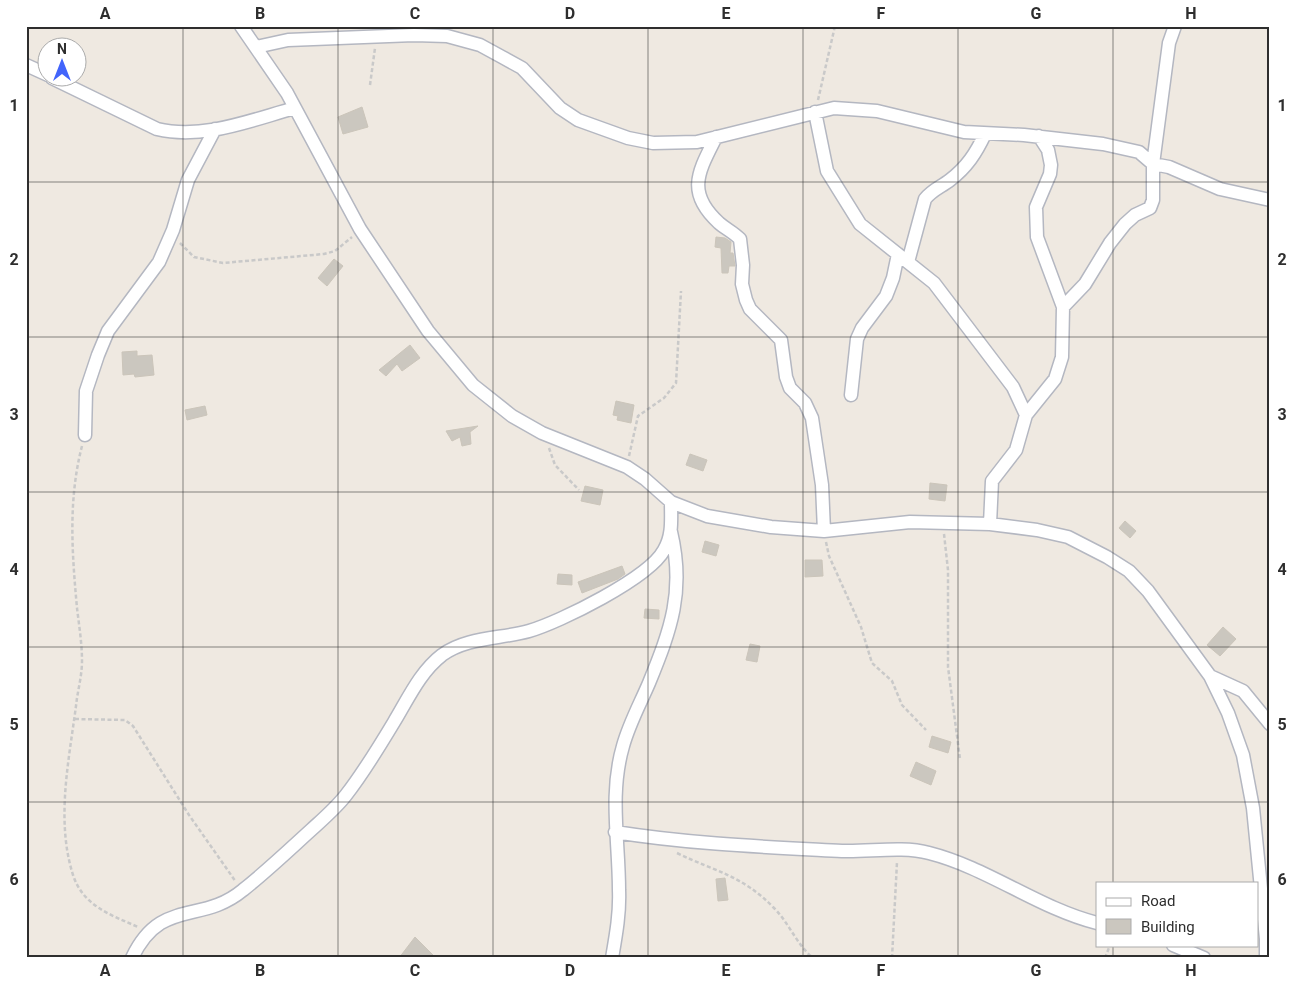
<svg xmlns="http://www.w3.org/2000/svg" width="1296" height="984" font-family="Roboto,sans-serif">
	<style>
		.building { fill: #cbc7bf; stroke: #cbc5ba }
		.lines { fill: none; stroke-linecap: round; stroke-linejoin: round }
		.minor-casing { stroke: #b4b7c1; stroke-width: 15 }
		.path { stroke: #c9c9c9; stroke-width: 2.5; stroke-dasharray: 4 2.5; stroke-linecap: butt }
		.minor { stroke: #fff; stroke-width: 12 }
		.grid { fill: none; stroke: #2e2e2e; stroke-width: 1; stroke-opacity: 0.55 }
		.neatline { fill: none; stroke: #2e2e2e; stroke-width: 2 }
		.grid-label { font-size: 16px; text-anchor: middle; font-weight: bold; fill: #2e2e2e }
	</style>
	<rect width="100%" height="100%" fill="#efe9e1"/>
	<!-- building -->
	<path class="building" d="M362,107L368,127L343,134L338,117Z
		M716,237L725,238L731,242L730,253H733L735,266H729L728,273H722L721,248L715,247Z
		M334,259L343,266L327,286L318,278Z
		M410,345L420,358L402,371L397,364L386,376L379,370Z
		M137,351V356L152,355L154,375L135,377L134,374L123,375L122,352Z
		M616,401L634,405L631,423L617,420L618,416L613,415Z
		M205,406L207,415L187,420L185,410Z
		M478,426L470,432L471,444L462,446L460,437L452,441L446,431Z
		M690,454L707,460L703,471L686,465Z
		M930,483L947,485L945,501L929,499Z
		M585,486L603,490L600,505L581,501Z
		M1125,521L1136,531L1130,538L1119,528Z
		M705,541L719,545L716,556L702,552Z
		M805,560H822L823,576L805,577Z
		M622,566L625,574L618,579L582,593L578,582Z
		M558,574L572,575V585L557,584Z
		M645,609L659,610V619L644,618Z
		M1223,627L1236,639L1220,656L1207,645Z
		M750,644L760,646L757,662L746,660Z
		M932,736L951,742L948,753L929,747Z
		M916,762L936,771L931,785L910,776Z
		M725,878L728,900L718,901L716,879Z
		M415,937L436,958H399Z"/>
	<g class="lines">
		<defs>
			<path id="minor" d="M241,26L287,93L360,229L428,331L473,385L512,416L542,433L627,467L645,479L671,502L707,516L771,527L824,531L910,522L990,524L1037,530L1068,537L1107,557L1129,571L1148,591L1210,676L1228,713L1243,755L1253,808L1266,939V958
				M256,47L288,40L414,35L447,36L480,45L502,57L522,68L560,108L578,120L628,138L653,143L697,142L834,108L877,111L964,132L1024,135L1103,144L1139,152L1153,164L1169,167L1220,189L1270,200
				M26,65L48,75
				M52,78L157,129C203,140 251,120 295,108
				M815,112L827,171L860,224L934,283L1013,387L1026,415
				M716,137C699,171 685,192 719,223C726,229 733,232 740,239L743,265L742,284L746,300L750,309L781,340L786,377L790,388L805,403L812,418L822,485L824,531
				M908,262L925,199C932,190 941,187 950,180C967,167 976,153 985,134
				M1063,307L1085,284L1110,243L1125,224L1135,215L1150,208L1153,200V164L1169,43L1175,26
				M851,395L857,339L862,328L886,296L893,278L898,254
				M85,435L86,391L98,355L108,331L159,262L173,230L188,180L215,129
				M990,524L992,481L1016,450L1026,415L1055,379L1062,357L1063,307L1037,237L1036,207L1050,174L1051,165L1048,150L1039,136
				M1210,676L1243,691L1270,724
				M615,832C690,844 767,847 842,851C870,852 902,846 929,853C988,868 1038,908 1097,923
				M1173,945L1204,958
				M132,958C161,897 201,925 243,890C267,871 289,850 311,830C323,819 336,808 346,795C364,772 379,747 394,722C408,699 420,672 442,655C467,637 500,639 529,631C560,622 649,578 664,550C673,535 671,519 671,502
				M612,958C616,935 620,913 619,890C619,841 609,794 623,746C629,724 640,704 649,683C671,629 685,591 671,532"/>
		</defs>
		<!-- minor casing -->
		<use href="#minor" class="minor-casing"/>
		<!-- path -->
		<path class="path" d="M370,85L375,48
			M818,100L835,26
			M180,243L194,257L223,263L324,254L335,251L352,237
			M82,446C68,500 72,553 77,608C79,625 82,643 82,661C82,673 79,686 77,698C70,756 55,818 73,875C83,906 111,915 138,927
			M549,448L555,465L579,490
			M629,456L638,416L664,398L676,383L681,291
			M944,534L948,570V667L960,759
			M826,542L829,556L861,627L872,663L892,681L902,705L926,730
			M75,719L125,720L133,726L189,815L236,882
			M677,853C716,872 742,875 774,908C789,923 797,945 813,958
			M892,958L897,862
			M1105,958L1110,945"/>
		<!-- minor -->
		<use href="#minor" class="minor"/>
	</g>
	<!-- grid -->
	<path class="grid" d="M183,26V958M338,26V958M493,26V958M648,26V958M803,26V958M958,26V958M1113,26V883M26,182H1270M26,337H1270M26,492H1270M26,647H1270M26,802H1270M1113,945V958"/>
	<!-- border -->
	<rect width="1296" height="984" fill="none" stroke="#ffffff" stroke-width="55"/>
	<!-- legend -->
	<rect x="1096" y="882" width="162" height="65" fill="#ffffff" stroke="#ababab"/>
	<rect x="1106" y="898" width="25" height="8" fill="#ffffff" stroke="#ababab"/>
	<text x="1141" y="906" font-size="15" fill="#2e2e2e">Road</text>
	<rect x="1106" y="919" width="25" height="15" fill="#cbc7bf" stroke="#ababab"/>
	<text x="1141" y="932" font-size="15" fill="#2e2e2e">Building</text>
	<!-- north arrow -->
	<g transform="translate(62 62)"><circle r="24" fill="#ffffff" stroke="#ababab"/>
	<path d="M0-4L9 19L0 12L-9 19Z" fill="#4264fb"/>
	<text y="-8" font-size="14" font-weight="bold" text-anchor="middle" fill="#2e2e2e">N</text>
	</g>
	<rect x="28" y="28" width="1240" height="928" class="neatline"/>
	<g class="grid-label">
		<text x="105" y="19">A</text>
		<text x="260" y="19">B</text>
		<text x="415" y="19">C</text>
		<text x="570" y="19">D</text>
		<text x="726" y="19">E</text>
		<text x="881" y="19">F</text>
		<text x="1036" y="19">G</text>
		<text x="1191" y="19">H</text>
		<text x="14" y="111">1</text>
		<text x="1282" y="111">1</text>
		<text x="14" y="265">2</text>
		<text x="1282" y="265">2</text>
		<text x="14" y="420">3</text>
		<text x="1282" y="420">3</text>
		<text x="14" y="575">4</text>
		<text x="1282" y="575">4</text>
		<text x="14" y="730">5</text>
		<text x="1282" y="730">5</text>
		<text x="14" y="885">6</text>
		<text x="1282" y="885">6</text>
		<text x="105" y="976">A</text>
		<text x="260" y="976">B</text>
		<text x="415" y="976">C</text>
		<text x="570" y="976">D</text>
		<text x="726" y="976">E</text>
		<text x="881" y="976">F</text>
		<text x="1036" y="976">G</text>
		<text x="1191" y="976">H</text>
	</g>
</svg>
